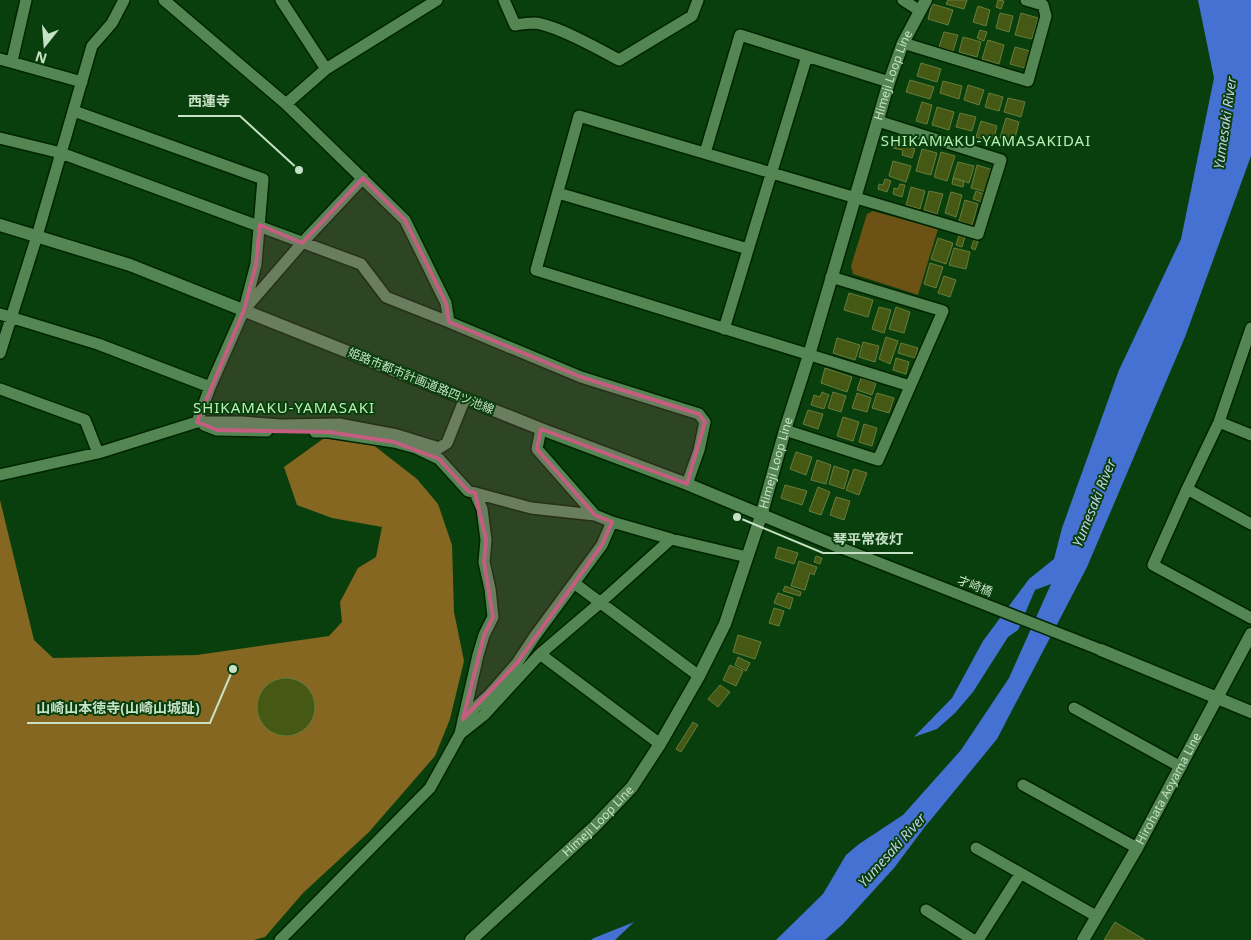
<svg xmlns="http://www.w3.org/2000/svg" width="1251" height="940" font-family="'Noto Sans','Noto Sans JP',sans-serif">
	<style>
		.green { fill: #6c5214 }
		.forest { fill: #866721 }
		.water { fill: #4571d2 }
		.building { fill: #455814; stroke: #687c3a }
		.lines { fill: none; stroke-linecap: round; stroke-linejoin: round }
		.street-casing { stroke: #002301; stroke-width: 14 }
		.secondary-casing { stroke: #002301; stroke-width: 15 }
		.street { stroke: #538653; stroke-width: 11 }
		.secondary { stroke: #538653; stroke-width: 12 }
		.marked { fill: #c35e80; fill-opacity: 0.2; stroke: #c35e80; stroke-width: 4; stroke-linejoin: round }
		.labels { text-anchor: middle; stroke-width: 4; stroke-linejoin: round; paint-order: stroke }
		.street-label { font-size: 12px; fill: #c6e1c5; stroke: #093f0d }
		.water-label { font-size: 14px; font-style: italic; fill: #c2cee7; stroke: #093f0d }
		.quarter-label { font-size: 15px; letter-spacing: 1px; fill: #b9f0b7; stroke: #093f0d }
		.leader { fill: none; stroke: #c6e1c5; stroke-width: 2 }
		.callout-dot { fill: #c6e1c5; stroke: #093f0d; stroke-width: 2 }
		.callout-label { font-size: 14px; text-anchor: middle; font-weight: bold; fill: #c6e1c5; stroke: #093f0d; stroke-width: 4; stroke-linejoin: round; paint-order: stroke }
	</style>
	<rect width="100%" height="100%" fill="#093f0d"/>
	<!-- green -->
	<path class="green" d="M873,211L938,229L918,295L853,274L851,266L867,214Z"/>
	<!-- forest -->
	<path class="forest" d="M327,436L372,444L417,479L438,504L452,545L454,612L464,661L450,719L435,756L369,832L303,893L265,937L254,940H0V500L34,640L53,658L197,655L329,636L342,622L340,602L358,568L376,557L382,527L332,518L297,505L284,467Z"/>
	<!-- water -->
	<path class="water" d="M1198,0H1251V156L1185,337L1087,567L997,739L924,828L894,868L843,924L825,940H776L823,894L846,855L859,844L903,815L961,750L1009,678L1051,584L1035,590L1018,630L1008,637L973,692L955,713L937,729L914,737L952,698L983,641L1029,579L1054,559L1062,528L1119,370L1181,239L1214,78Z
		M634,922L615,940H591L594,938Z"/>
	<!-- building -->
	<path class="building" d="M948,0H967L964,9L946,4Z
		M998,0L1004,1L1001,9L996,7Z
		M932,4L953,10L948,25L928,19Z
		M978,6L990,10L986,26L973,22Z
		M1000,13L1013,16L1009,32L996,28Z
		M1021,13L1038,18L1032,39L1015,35Z
		M980,30L987,32L984,41L977,38Z
		M944,32L958,35L953,51L939,47Z
		M963,37L981,42L977,57L959,52Z
		M988,40L1004,45L999,64L982,59Z
		M1015,47L1030,51L1025,68L1010,64Z
		M921,63L941,69L937,82L917,76Z
		M910,80L934,87L930,99L906,92Z
		M943,81L962,86L959,99L940,93Z
		M968,85L984,90L979,105L964,100Z
		M989,93L1003,97L999,111L985,107Z
		M1008,98L1025,102L1021,117L1004,112Z
		M922,102L932,105L927,124L916,121Z
		M937,107L954,112L949,130L932,125Z
		M960,113L976,117L972,131L956,127Z
		M1006,118L1019,122L1014,142L1000,138Z
		M981,121L997,126L993,142L976,137Z
		M896,138L907,141L906,146L915,149L912,158L902,155L903,150L893,148Z
		M922,149L937,153L931,175L916,171Z
		M941,152L955,156L947,181L934,177Z
		M893,161L911,166L906,182L889,176Z
		M958,162L974,166L969,183L953,178Z
		M977,165L993,170L987,192L971,188Z
		M953,178L964,181L963,187L952,184Z
		M885,179L891,181L887,192L878,189L879,184L883,185Z
		M900,184L905,185L902,197L893,194L894,188L898,189Z
		M911,187L925,191L920,209L906,205Z
		M929,191L943,194L937,214L924,210Z
		M976,191L984,194L981,202L973,199Z
		M951,192L962,195L956,217L945,213Z
		M965,200L978,204L972,225L959,221Z
		M959,235L965,237L962,247L956,245Z
		M938,238L953,243L946,264L931,259Z
		M974,240L978,242L975,250L971,248Z
		M954,248L970,252L966,269L949,265Z
		M930,263L943,267L936,288L924,284Z
		M944,276L956,280L950,297L938,293Z
		M849,293L873,300L868,317L844,310Z
		M879,307L891,310L884,333L872,329Z
		M896,307L910,312L904,333L889,329Z
		M886,337L898,341L890,364L879,359Z
		M837,338L860,345L855,360L833,353Z
		M863,342L879,346L875,362L859,357Z
		M901,343L918,348L915,358L898,353Z
		M896,358L909,362L906,374L893,370Z
		M825,368L852,377L847,392L821,383Z
		M861,378L876,383L872,395L857,390Z
		M822,392L829,395L824,409L811,405L814,395L820,397Z
		M833,392L846,396L841,412L828,408Z
		M857,393L871,398L867,412L852,408Z
		M877,393L894,398L889,413L872,408Z
		M808,410L823,414L818,429L803,424Z
		M843,417L859,422L853,441L837,436Z
		M864,424L877,428L872,446L859,442Z
		M796,452L812,457L806,475L790,469Z
		M817,460L831,465L826,484L811,480Z
		M834,466L849,471L844,489L829,484Z
		M854,469L867,473L859,495L846,490Z
		M785,485L807,491L802,505L781,498Z
		M818,487L830,492L821,515L809,511Z
		M836,497L850,501L844,520L830,515Z
		M778,547L798,553L794,564L775,558Z
		M816,556L822,558L820,564L814,562Z
		M799,561L817,567L814,575L810,573L805,590L791,586Z
		M785,586L801,592L800,596L783,591Z
		M778,593L793,598L790,609L774,603Z
		M774,608L784,611L779,626L769,623Z
		M738,635L761,642L755,659L733,652Z
		M738,657L750,663L746,671L735,665Z
		M730,665L743,671L736,686L723,680Z
		M257 707a29 29 0 1 1 58 0a29 29 0 1 1-58 0Z
		M720,685L730,692L718,707L708,699Z
		M693,722L698,725L681,752L676,749Z
		M1115,922L1145,940H1104Z"/>
	<g class="lines">
		<defs>
			<path id="street" d="M164,0L286,104L405,220L446,303L449,322L581,377L699,414L705,422L699,450L687,484
				M281,0L326,69
				M504,0L515,25C521,24 529,23 535,23C556,25 599,49 619,60L692,16L698,0
				M903,0L920,11
				M903,43L1028,81L1046,16L1043,5L1026,0
				M0,59L82,82
				M12,61L26,0
				M286,104L326,69L437,0
				M74,111L263,179L256,264L244,310
				M878,121L1001,160L978,234L579,116L536,270L910,386
				M0,138L61,153L361,264L386,297L449,322
				M705,153L740,35L889,82
				M558,193L748,249
				M0,314L98,344L210,387
				M1251,328L1219,422L1187,489L1153,565L1251,618
				M724,329L807,56
				M0,353L37,236L92,46L112,23L124,0
				M0,389L85,420L98,453
				M197,422L210,387L244,310L302,243L363,178
				M1219,422L1251,435
				M204,425L217,430L267,431
				M541,429L537,449L595,515L612,522L671,539L747,557
				M785,430L878,460L943,311L831,277
				M315,432H329L394,442L416,448L439,459L468,491L531,508L595,515
				M0,475L98,453L197,422H241L281,425L339,424L397,435L439,448L447,443L465,398
				M1187,489L1251,524
				M839,547L1101,650
				M574,583L699,676
				M1074,708L1181,767
				M463,719L489,695L517,663L535,636L602,545L612,522
				M460,734L484,715L540,654
				M660,744L540,654L601,602L671,539
				M1023,785L1137,848
				M976,848L1096,916
				M926,910L973,940
				M280,940L430,788L460,734L478,655L484,635L493,617L490,589L484,562L486,540L482,509L475,493
				M978,940L1020,874"/>
			<g id="secondary">
				<path d="M0,225L130,265L541,429L687,484L839,547"/>
				<path d="M1101,650L1251,712"/>
				<path id="s1" d="M471,940L594,827L632,787L660,744L699,676L725,624L761,516L785,430L809,355L889,82L903,43L926,0"/>
				<path id="s2" d="M1083,940L1137,848L1251,634"/>
			</g>
		</defs>
		<!-- street casing -->
		<use href="#street" class="street-casing"/>
		<!-- secondary casing -->
		<use href="#secondary" class="secondary-casing"/>
		<!-- street -->
		<use href="#street" class="street"/>
		<!-- secondary -->
		<use href="#secondary" class="secondary"/>
	</g>
	<!-- marked area -->
	<path class="marked" d="M363,178L405,220L446,303L449,322L581,377L699,414L705,422L687,484L541,429L537,449L595,515L612,522L602,545L517,663L463,719L484,635L493,617L484,562L486,540L475,493L468,491L439,459L394,442L329,432L217,430L197,422L244,310L256,264L260,225L302,243Z"/>
	<g class="labels">
		<!-- street labels -->
		<g class="street-label">
			<text dy="4" stroke="none"><textPath href="#s1" startOffset="984">Himeji Loop Line</textPath></text>
			<text transform="translate(421 381) rotate(22)" y="4">姫路市都市計画道路四ツ池線</text>
			<text dy="4" stroke="none"><textPath href="#s1" startOffset="579">Himeji Loop Line</textPath></text>
			<text transform="translate(975 586) rotate(21)" y="4">才崎橋</text>
			<text dy="4" stroke="none"><textPath href="#s2" startOffset="174">Hirohata Aoyama Line</textPath></text>
			<text dy="4" stroke="none"><textPath href="#s1" startOffset="174">Himeji Loop Line</textPath></text>
		</g>
		<!-- water labels -->
		<g class="water-label">
			<text transform="translate(1225 123) rotate(-82)" y="5">Yumesaki River</text>
			<text transform="translate(1094 503) rotate(-68)" y="5">Yumesaki River</text>
			<text transform="translate(892 850) rotate(-48)" y="5">Yumesaki River</text>
		</g>
		<!-- quarter labels -->
		<g class="quarter-label">
			<text x="986" y="146">SHIKAMAKU-YAMASAKIDAI</text>
			<text x="284" y="413">SHIKAMAKU-YAMASAKI</text>
		</g>
	</g>
	<!-- callouts -->
	<path class="leader" d="M299 170L240 116H178M737 517L823 553H913M233 669L210 723H27"/>
	<g class="callout-dot">
		<circle cx="299" cy="170" r="5"/>
		<circle cx="737" cy="517" r="5"/>
		<circle cx="233" cy="669" r="5"/>
	</g>
	<g class="callout-label">
		<text x="209" y="106">西蓮寺</text>
		<text x="868" y="544">琴平常夜灯</text>
		<text x="118" y="713">山崎山本徳寺(山崎山城趾)</text>
	</g>
	<!-- north arrow -->
	<g transform="translate(45 45) rotate(197)" stroke="#093f0d" stroke-width="4" paint-order="stroke">
	<path d="M0-4L9 19L0 12L-9 19Z" fill="#c6e1c5"/>
	<text y="-8" font-size="14" font-weight="bold" text-anchor="middle" fill="#c6e1c5">N</text>
	</g>
</svg>
